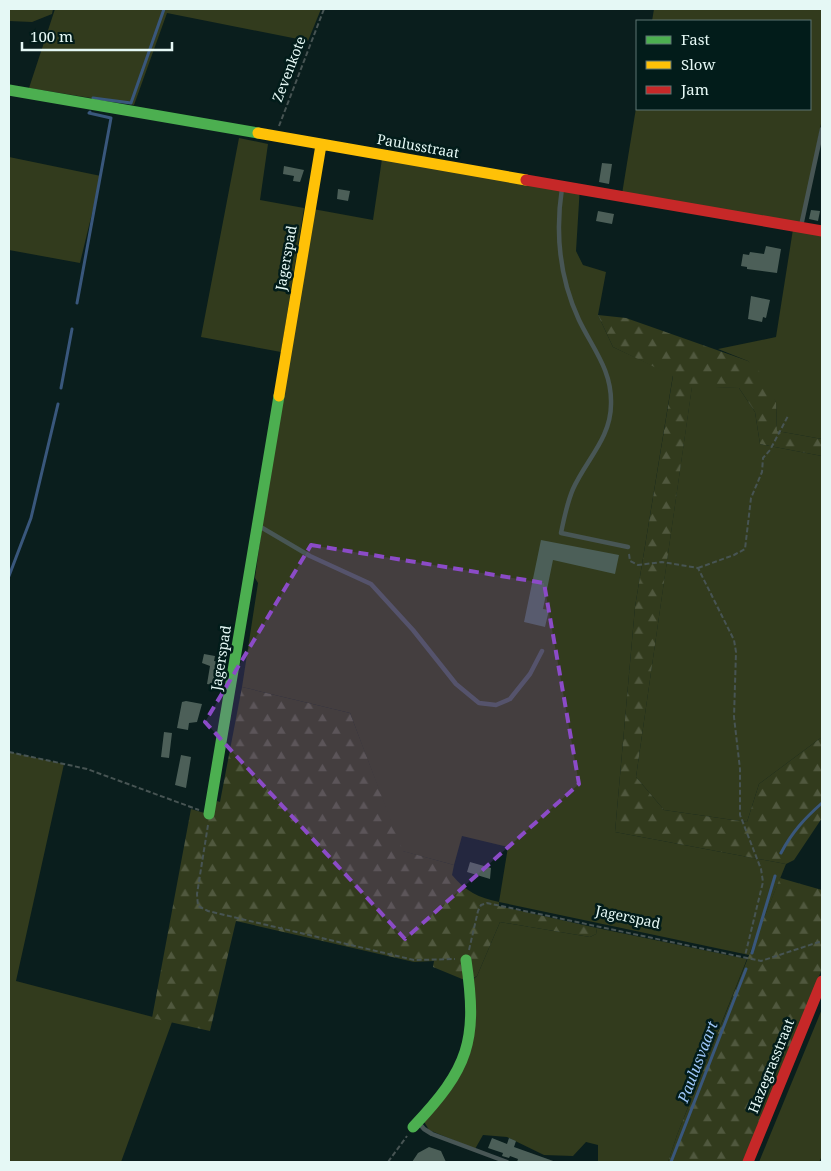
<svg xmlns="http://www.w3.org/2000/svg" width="831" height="1171" font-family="'Noto Serif',serif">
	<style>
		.grass { fill: #323b1d }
		.forest { fill: url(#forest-firs) }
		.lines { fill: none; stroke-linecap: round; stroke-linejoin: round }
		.stream { stroke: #39577c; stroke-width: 3 }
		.building { fill: #4c5f58 }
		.path { stroke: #475453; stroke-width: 2; stroke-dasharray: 5 2.5; stroke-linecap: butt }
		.lane { stroke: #485655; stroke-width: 4.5 }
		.fast { stroke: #4caf50; stroke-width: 11 }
		.slow { stroke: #ffc107; stroke-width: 11 }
		.jam { stroke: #c62828; stroke-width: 11 }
		.marked { fill: #8b4bc7; fill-opacity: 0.2; stroke: #8b4bc7; stroke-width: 4; stroke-dasharray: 10 6; stroke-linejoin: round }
		.labels { text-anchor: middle; stroke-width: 5; stroke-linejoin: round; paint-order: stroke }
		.street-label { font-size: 14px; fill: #e5f8f5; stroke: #021c1a }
		.water-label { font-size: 15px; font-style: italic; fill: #9ec6f8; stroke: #021c1a }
	</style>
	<defs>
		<pattern id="forest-firs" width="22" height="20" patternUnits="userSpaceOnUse" patternTransform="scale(1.25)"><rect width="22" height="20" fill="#323b1d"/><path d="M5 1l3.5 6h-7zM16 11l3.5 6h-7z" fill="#50583e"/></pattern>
	</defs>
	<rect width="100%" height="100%" fill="#0a1e1d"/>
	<!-- grass -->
	<path class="grass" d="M9,9H53L52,14L32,22L9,21Z
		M55,9H321L308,41L167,13L134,105L29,88Z
		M654,9H822V119L801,223L822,227V439L777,431L776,402L748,361L718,349L776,337L794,223L622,194L637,102V109H810V21H652Z
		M239,138L268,144L260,200L304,208L281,352L201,337Z
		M383,152L580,186L576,251L583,265L606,272L598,315L613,347L673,375L635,607L615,832L786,864L749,955L499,902L508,847L462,836L454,865L402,851L350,713L242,687L258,583L255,578L261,534L313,209L373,220Z
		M9,157L101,176L80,263L9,250Z
		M692,386L739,388L755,412L760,444L822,456V737L759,784L747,822L664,810L636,777Z
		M9,752L64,764L16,981L172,1022L121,1162H9Z
		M500,922L590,937L596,934L597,928L747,959L677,1135L668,1162H598V1145L586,1142L573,1156L544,1155L507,1137L483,1135L475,1149L429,1130L423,1120L459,1073L471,981L477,976Z
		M822,1009V1156L819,1162H759Z"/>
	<!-- forest -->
	<path class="forest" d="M598,315L626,318L748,361L765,377L776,402L777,431L822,439V456L760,444L755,412L739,388L692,387L636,777L664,810L747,822L759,784L822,737V818L794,860L786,864L615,832L635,607L673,376L613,347Z
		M242,687L350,713L403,851L454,865L452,875C465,891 479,898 499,902V906L597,928L596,934L590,937L500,922L477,976L467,981L433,967L434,961L414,962L236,921L210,1031L152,1018L191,809L211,815L217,801L220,802Z
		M780,878L822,890V969L743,1162H668L677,1135Z"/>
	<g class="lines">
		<!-- stream -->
		<path class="stream" d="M93,98L131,103L164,9
			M77,303L111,118L89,113L90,112
			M61,388L72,329
			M9,576L31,518L58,404
			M781,853C792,832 805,818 822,803
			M752,953L775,876
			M671,1162L746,969"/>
	</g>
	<!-- building -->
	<path class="building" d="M602,163L612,164L609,184L599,182Z
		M284,166L304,170L300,182L293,181L294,176L283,174Z
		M338,189L350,191L348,201L337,199Z
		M811,210L820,211L818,221L809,219Z
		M598,211L614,214L612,224L596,221Z
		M766,246L781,249L777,273L747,269V267L741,266L743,254L749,255L750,252L764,254Z
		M751,296L770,300L766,318L763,317L762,322L748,319Z
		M541,540L619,555L615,574L553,560L543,609L549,610L545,627L524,622Z
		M204,654L215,656L214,661L221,662L218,681L216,680L215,685L207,684L210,666L202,663Z
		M186,701L202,704L197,722L189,723L188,730L177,728L182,702Z
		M164,732L172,733L169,758L161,757Z
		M181,755L191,757L186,788L175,785Z
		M470,862L491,868L490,879L467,872Z
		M492,1138L507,1144L509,1138L516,1141L514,1147L556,1162H517L518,1159L510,1156L509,1158L502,1156L503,1153L488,1148Z
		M429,1147L441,1151L446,1162H412L418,1153Z"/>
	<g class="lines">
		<!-- path -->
		<path class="path" d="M279,126L324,9
			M629,554L630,561L638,565L662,562L698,568L734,640L736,652L734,717L740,769V815L761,869L763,882L745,956
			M698,568L734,555L745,549L751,498L762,472L763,458L770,450L788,416
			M9,752L87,769L199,810
			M208,825L197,894L198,906L208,911L414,960L455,959
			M469,950L478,911L481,905L487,903L761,961L822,941
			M388,1162L407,1136"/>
		<!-- lane -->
		<path class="lane" d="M562,188C555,234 559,277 579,320C593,349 612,370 611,404C611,438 586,460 573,489C567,503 564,518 561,533L628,547
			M801,226L822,129
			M259,526L310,556L371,584L413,630L456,684L479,703L496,705L510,699L530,674L542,651
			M418,1122L424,1129L432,1134L507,1162"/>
		<!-- fast -->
		<path class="fast" d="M9,90L258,133
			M209,814L279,396
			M413,1127C469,1068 478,1041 466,960"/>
		<!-- slow -->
		<path class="slow" d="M258,133L526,180
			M279,396L321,145"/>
		<!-- jam -->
		<path class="jam" d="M526,180L822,231
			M748,1162L822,981"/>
	</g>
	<!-- marked area -->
	<path class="marked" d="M311,545L544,583L579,784L405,939L205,722Z"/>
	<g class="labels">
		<!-- street labels -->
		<g class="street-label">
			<text transform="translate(289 69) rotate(-69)" y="5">Zevenkote</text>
			<text transform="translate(418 146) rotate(10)" y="5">Paulusstraat</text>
			<text transform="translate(286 258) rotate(-80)" y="5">Jagerspad</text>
			<text transform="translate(221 658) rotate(-81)" y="5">Jagerspad</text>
			<text transform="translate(628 917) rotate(12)" y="5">Jagerspad</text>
			<text transform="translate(771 1066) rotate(-68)" y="5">Hazegrasstraat</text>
		</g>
		<!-- water labels -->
		<g class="water-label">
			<text transform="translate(698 1062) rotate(-69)" y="5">Paulusvaart</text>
		</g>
	</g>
	<!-- border -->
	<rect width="831" height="1171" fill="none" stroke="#e5f8f5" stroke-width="20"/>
	<!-- legend -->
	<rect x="636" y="20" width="175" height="90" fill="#021c1a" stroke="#5d7472"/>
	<rect x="646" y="36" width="25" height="8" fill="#4caf50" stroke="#5d7472"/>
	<text x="681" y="45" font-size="15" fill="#e5f8f5">Fast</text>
	<rect x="646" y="61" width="25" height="8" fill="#ffc107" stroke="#5d7472"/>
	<text x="681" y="70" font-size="15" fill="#e5f8f5">Slow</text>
	<rect x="646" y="86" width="25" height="8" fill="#c62828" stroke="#5d7472"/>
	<text x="681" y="95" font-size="15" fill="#e5f8f5">Jam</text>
	<!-- scale -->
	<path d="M22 42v8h150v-8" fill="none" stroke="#e5f8f5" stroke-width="2.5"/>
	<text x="30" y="42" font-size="15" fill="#e5f8f5" stroke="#021c1a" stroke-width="4" paint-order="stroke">100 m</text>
</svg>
